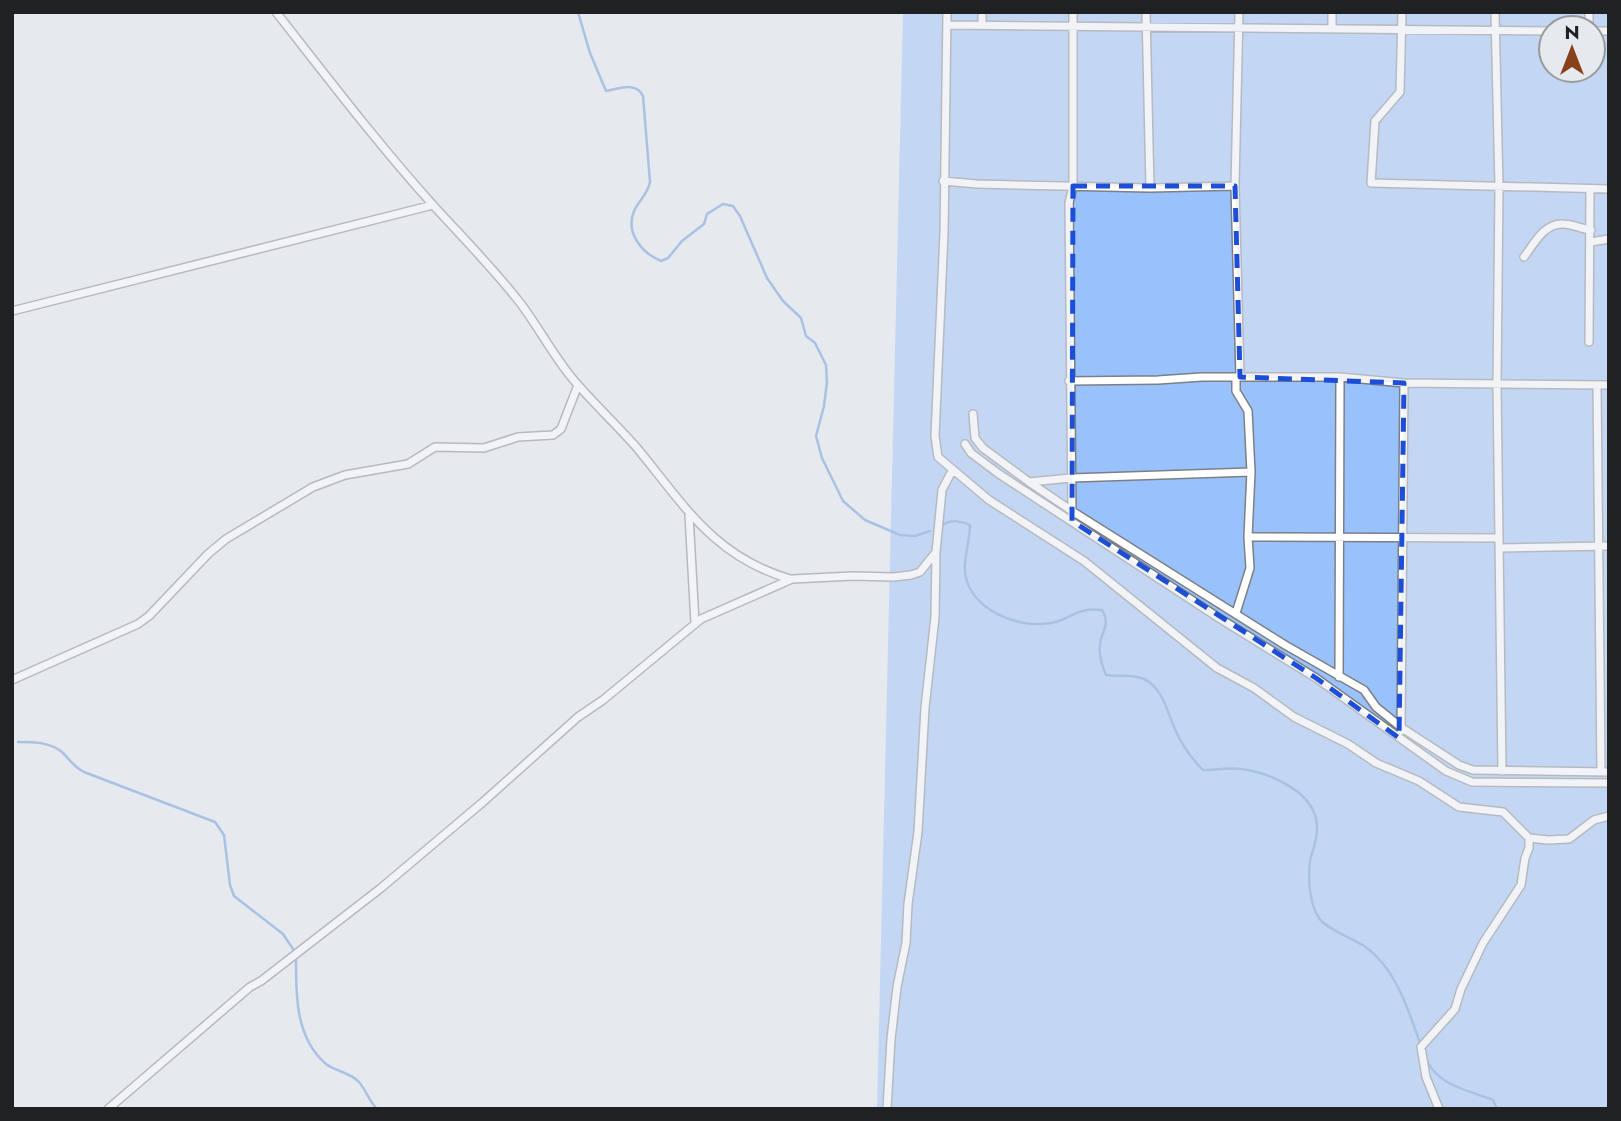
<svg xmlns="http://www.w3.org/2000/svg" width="1621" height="1121" font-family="Jost,sans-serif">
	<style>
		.green { fill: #99c2fc; fill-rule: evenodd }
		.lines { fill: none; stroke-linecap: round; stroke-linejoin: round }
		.stream { stroke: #6193d8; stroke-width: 2.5 }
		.minor-casing { stroke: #7c7f84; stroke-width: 10 }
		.minor { stroke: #fff; stroke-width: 7 }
		.marked { fill: none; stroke: #1d4ed8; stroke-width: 5; stroke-dasharray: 14 9; stroke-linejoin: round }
	</style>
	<rect width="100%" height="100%" fill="#e6eaef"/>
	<!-- green -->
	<path class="green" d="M903,12H1609V1109H877ZM1551,28H1593V70H1551Z"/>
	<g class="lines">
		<!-- stream -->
		<path class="stream" d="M578,12L590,53L606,91C619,89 636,81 643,96L650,182C648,194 639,200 634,211C625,233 642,253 661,261L668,258L682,241L704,224L707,214L723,204L733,206L740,216L767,278L783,301L801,318L806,336L815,343L826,365L827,382L824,406L816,436L822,458L843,501L865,520L900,535L915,536L930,531
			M943,525C950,519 962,521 970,525C970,540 963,561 965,573C970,610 1018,629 1051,623C1073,619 1075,607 1102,610C1109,622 1105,627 1101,639C1098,650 1101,664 1106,675C1119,677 1131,674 1144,679C1163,688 1167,712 1175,729C1182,746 1191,758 1203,770C1216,770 1228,767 1241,769C1271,773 1319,793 1317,830C1317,841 1312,851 1310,861C1308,879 1309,903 1319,918C1325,928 1353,939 1364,946C1396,968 1409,1011 1421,1046
			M18,742C34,742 51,742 63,753C70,760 74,767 84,772L215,822L224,835L230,885L234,896L283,934L295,952
			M296,958C296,995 295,1037 326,1064C335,1071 351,1073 359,1082C366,1090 369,1101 377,1109
			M1426,1059C1438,1086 1468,1090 1493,1100L1497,1109"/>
		<defs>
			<path id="minor" d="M276,12C327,77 378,144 433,205C463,238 494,269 521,304C539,328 553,355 572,378C592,402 616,424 637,448C684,505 714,557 790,579
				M947,12L944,233L935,436L938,457L989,500L1084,561L1217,668L1254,688L1294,717L1348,744L1376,763L1419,781L1459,807L1503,812L1529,838L1548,840L1569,839L1594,820L1609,816
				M1146,12L1150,188
				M1239,12L1235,186L1240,377
				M1402,12L1400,92L1375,121L1371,183L1609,189
				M1495,12L1499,187L1497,385L1502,771
				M948,25L1551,31
				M982,25V12
				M1332,28V12
				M1589,28V12
				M1593,31H1609
				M943,181L977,184L1150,188L1235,186
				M1591,242L1609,239
				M1524,257C1534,244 1544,223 1563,224C1572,224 1582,229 1591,230
				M12,311L433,205
				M1589,342L1590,189
				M1236,377V391L1248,411L1251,472L1248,537L1250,568L1236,613
				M1069,381L1158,380L1202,377H1340L1404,383L1609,385
				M1597,385L1601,772
				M973,414L975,438L983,448L1029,482L1072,511L1285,645L1364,690L1376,707L1402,728L1459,765L1473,770L1609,772
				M965,444L971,453L999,474L1219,618L1316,678L1446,771L1472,782L1609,783
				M1029,482L1071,478L1251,472
				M689,515L695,623
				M1072,515L1069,203L1073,186V12
				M1248,537L1499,538
				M1500,548L1609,546
				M1339,677L1340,377
				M12,680L138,624L149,616L208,554L226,539L313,487L345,475L408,464L435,447L484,448L518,437L553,435L561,429L578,385
				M1401,731L1404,383
				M108,1109L250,987L261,981L381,888L483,802L578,717L603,700L701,619L792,579L853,576L893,577L911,575L920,572L936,552L942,490L952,471
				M887,1109L891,1039L897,987L906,943L908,904L918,832L925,708L935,617L936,553
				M1439,1109L1426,1077L1421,1047L1455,1009L1461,989L1483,943L1521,885L1525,858L1529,848V838"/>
		</defs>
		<!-- minor casing -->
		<use href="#minor" class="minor-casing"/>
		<!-- minor -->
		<use href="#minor" class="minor"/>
	</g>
	<!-- marked area -->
	<path d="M0 0H1621V1121H0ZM1073,186H1235L1240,377L1404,383L1399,738L1316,678L1072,521Z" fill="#e6eaef" fill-opacity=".55" fill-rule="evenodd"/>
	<path class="marked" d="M1073,186H1235L1240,377L1404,383L1399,738L1316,678L1072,521Z"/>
	<!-- border -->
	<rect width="1621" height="1121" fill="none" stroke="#1f2122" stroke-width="28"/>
	<!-- north arrow -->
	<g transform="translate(1572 49)"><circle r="33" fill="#e6eaef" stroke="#969a9d" stroke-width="2"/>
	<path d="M0-5L12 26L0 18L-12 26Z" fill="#88421b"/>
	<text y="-10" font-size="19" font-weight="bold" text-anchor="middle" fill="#1f2122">N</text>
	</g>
</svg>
